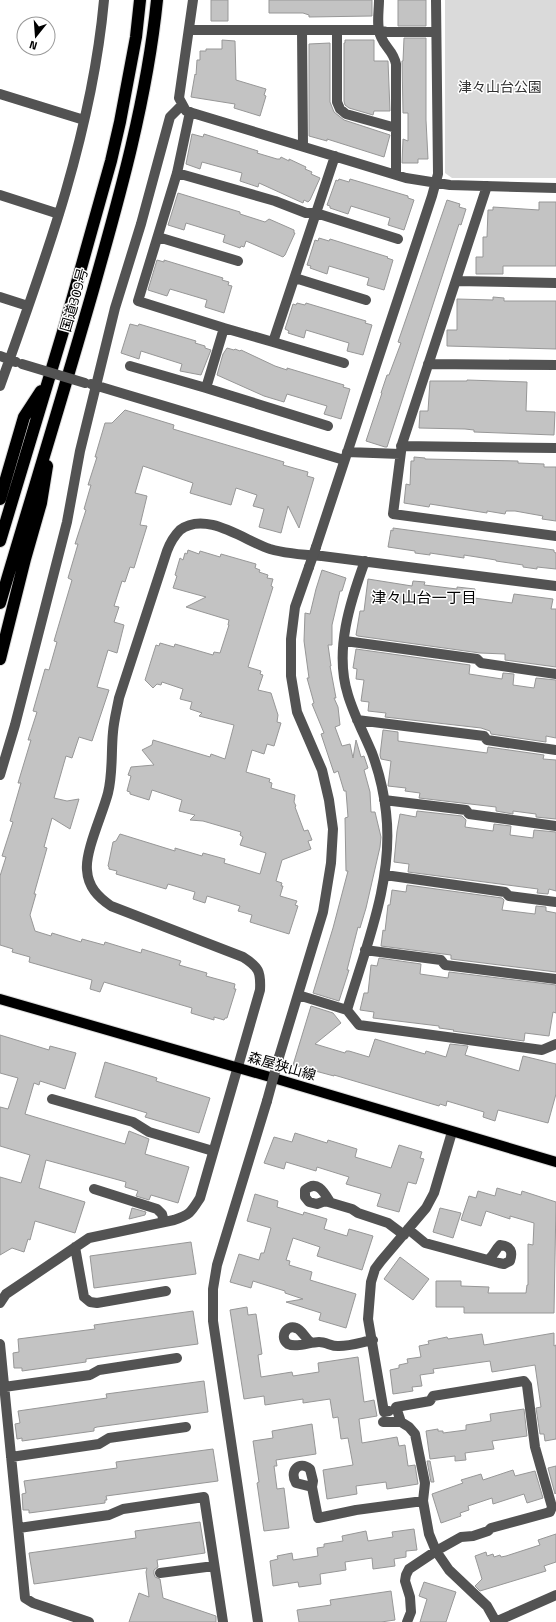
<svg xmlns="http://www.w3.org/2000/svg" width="556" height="1622" font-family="'Titillium Web','Noto Sans JP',sans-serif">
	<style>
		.green { fill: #dadada }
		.building { fill: #c3c3c3; stroke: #979797 }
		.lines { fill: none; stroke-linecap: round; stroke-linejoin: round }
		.major-casing { stroke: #dbdbdb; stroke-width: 12 }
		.highway-casing { stroke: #dbdbdb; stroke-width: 14 }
		.minor { stroke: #535353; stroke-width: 10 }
		.major { stroke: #000; stroke-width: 10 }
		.highway { stroke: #000; stroke-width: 12 }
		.minor-bridge { stroke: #535353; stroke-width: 10 }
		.labels { text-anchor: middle; stroke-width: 3; stroke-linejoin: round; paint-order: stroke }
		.park-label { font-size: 14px; fill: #313131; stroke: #fff }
		.street-label { font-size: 14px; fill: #000; stroke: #fff }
		.neighbourhood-label { font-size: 15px; fill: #000; stroke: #fff }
	</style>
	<rect width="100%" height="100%" fill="#fff"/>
	<!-- green -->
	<path class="green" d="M445,0H556V178H452L445,173Z"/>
	<!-- building -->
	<path class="building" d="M211,0H228V21H211Z
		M269,0H372V16L309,17V15L303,13H269Z
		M398,0H426V26H398Z
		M404,38H426V120L428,159H418V163H402L403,139L408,141V113H403L402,61H403Z
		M222,40L235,41L236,80L266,89L264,95L266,96L260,116L234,108L235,104L191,97L195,74L196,75L197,60H200V51H206V49H222Z
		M345,40H374V61H388L390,111H374L373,115L349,108L345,105L344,101V43H345Z
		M330,43V102L334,112L344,120L390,135L384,157L327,139V141L309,136V44Z
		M192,134L203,137L204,134L258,151L257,153L277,159H280L281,157L289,161V159L306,167L305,169L312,172L311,174L320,178L310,200L308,202L304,200L303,203L259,183L258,187L240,181L242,173L202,162L200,169L186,164Z
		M339,179L349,182L350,179L408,196V198L414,200L404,230L388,225L390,218L351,206L348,214L330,208V206L327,205L336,180L338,181Z
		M178,193L240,212V214L265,222L269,219L294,230V233H295L285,255L283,257L246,241L244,247L241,246L240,248L223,242L225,235L186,223L184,230L168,225Z
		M447,200L460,204L459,207L466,209L461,225L459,224L387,447H385L366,441L382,393H381L387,375H389L401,343L398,342Z
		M539,202H556V266H503V274H476V257H483V237H487L488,210H493V207L539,210Z
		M319,238L329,241L330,239L388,257L387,258L393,260L384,290L367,285L369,278L329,266L327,274L310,268L311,266L307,265L315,240L318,241Z
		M157,260L164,262V260L223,278L222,280L229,282L228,285L232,286L224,313L205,307L207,300L170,289L167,296L148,290Z
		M493,297L504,298V301H556V349L447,346V330H457V299L493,300Z
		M297,303L305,305L306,303L366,321L365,323L372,325L363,355L347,351L349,343L306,330L304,338L288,333L289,331L285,329L293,304L296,305Z
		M130,324L138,326L139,324L196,341L195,343L205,346V348L211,350L201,375L180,371L182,364L141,351L139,359L121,353Z
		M227,348L234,350L235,349L240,351L241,350L275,366L287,370V368L344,385L343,387L350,389L341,419L324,414L327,406L287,394L284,402L264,396L217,375L223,354Z
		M467,380L527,382L526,411L555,412L554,435L474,432V430L465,429L419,428L420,411H428L430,381H467Z
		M125,410L174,425L173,429L284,462L283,465L308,472L307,476L314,478L299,528L288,506L281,533L259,527L264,509L253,506L257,495L236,488L231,505L190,493L193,483L143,466L135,493L147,496L140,525L147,526L134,568L130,567L125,582L122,581L114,606L119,607L114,622L124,625L117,653L108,650L97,687L109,690L92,741L79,737L72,758L66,756L54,798L67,801L79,799L70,829L52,818L44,847L47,848L34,894H36L30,915L35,931L51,936L52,933L81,942L82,939L104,945L105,942L141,953L142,949L181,961L179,965L207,973L206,976L235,984L234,989H236L227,1018H225L224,1020L214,1017V1020L191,1013L192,1008L104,982L100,992L90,989L92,980L29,962L30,957L12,952L13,949L0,945V876L6,857L2,856L13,822L10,821L21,783H18L31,740H28L37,712L33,711L45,669L49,670L57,642L54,641L72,580L68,578L78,544H75L86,510L84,509L91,485H88L97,457H95L105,423H112Z
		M414,457L425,458V459L518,461V463L544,464V467H556V521L542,519L543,516L515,511H506L505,514L487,511V513L430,504L429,507L404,503L406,484L410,485L411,461H414Z
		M393,528L554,550V552L556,553V569L537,567V569L523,567V565L496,561V560L464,555V558L430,553V555L415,553V551L388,547L391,530L393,531Z
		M188,550L199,554L200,551L220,557L221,554L256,564L255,568L260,570L259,572L268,575L267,578L273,579L271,586L273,587L248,667L261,671L260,674L263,675L258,690L271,693L278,715L277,722L281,723L274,746L267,744L264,754L252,750L246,772L270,779L269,782L272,783L271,788L295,795L294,802L296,806L295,807L304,831L308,830L312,840L308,841L311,849L282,860L276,881L282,883L281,886H283L280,896L297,901L295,905L298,906L289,934L250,922L252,915L238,911L240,906L207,896L205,903L193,899L195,892L168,884L166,889L116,874L117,871L109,869V867L108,866L113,842L116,841L120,834L175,851V848L202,856L203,853L225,859L224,863L260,874L266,853L240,845L243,837L240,835L241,832L203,821L190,820L195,815L179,811L182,800L152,790L149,800L130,794V792L127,791L131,776L128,775L131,767L154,765L142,750L152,745L153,740L210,757L211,754L225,759L234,725L199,716L202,713L190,709L192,702L180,699L183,689L162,682L161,685L157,684L153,688L145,680L156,645L159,646L160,643L174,647L175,644L213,655L214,652L220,653L229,625H228L229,620L186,607L206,597L173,588L177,576L175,575L180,558L183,560L185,553L187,554Z
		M322,570L346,578L342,591H340L332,625V645H328L331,666H330L336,698H334L338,707L340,725L335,727L342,746L350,744L353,758L356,740L361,757L364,756L368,768L364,770L370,792L371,812H375L381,837L380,847L366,908L360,928L358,927L347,970H349L339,1001L313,993L333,928L348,871H346L345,818L348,817L346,791H344L338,771L334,773L321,734L324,733L312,704L314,703L307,678H309L304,641L305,613L310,614L316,589Z
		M368,579L412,586L413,581L425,582L424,585L457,589V587L475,589L474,598L512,603L514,594L553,599L551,609H556V667L505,660V654L480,653L358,636L356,635L360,611H364Z
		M356,649L470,665L469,674L502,679L503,673L514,674L513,685L534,688L536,678L556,680V738L546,736V742L491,734L490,731L481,728L385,717L386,713L368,711L369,702L361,701L364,680L356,679L357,669L353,668Z
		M383,730L398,732V741L487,753L488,747L544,755L543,759L556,760V819L536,817V814L513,811V814L496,811V807L419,798L420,793L405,791L406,788L388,786L391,761L381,759L380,755Z
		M417,811L462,816L466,820L465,827L493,831L494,824L511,826L510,835L533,838L534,830L556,832V891L549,889L548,894L537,893L538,889L408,872L409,864L394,862L397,831L400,814L416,817Z
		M407,885L502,898L504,900L502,910L535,914L536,906L546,907V911L556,913V972L451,959V955L381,946L383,930L385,931L388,905H390L392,890L406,892Z
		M379,958L421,964L420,974L448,978L449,972L556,985V1013L553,1012L549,1036L525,1033L524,1041L453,1031L454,1030L439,1028V1026L373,1018L374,1012L360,1010L364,993H368L371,965L377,966Z
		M311,1006L333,1013L341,1023L315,1044L345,1053L346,1051H349L369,1057L375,1039L425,1054L426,1051L446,1057L450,1044L468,1046L465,1055L519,1071L523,1056L556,1064V1094L548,1123L498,1110L495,1121L483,1117L484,1112L447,1101L446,1106L440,1104L439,1106L334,1075V1076L293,1065Z
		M0,1035L49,1050L50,1046L76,1053L65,1089L40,1081L39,1085L34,1083L25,1114L125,1144L129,1131L149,1139L145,1154L189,1167L178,1203L151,1195L149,1200L136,1196L138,1191L125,1187L126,1182L46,1160L39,1188L85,1202L75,1233L35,1221L30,1240L28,1239L24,1252L12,1248L0,1255V1177L21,1183L30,1155L0,1146V1107L8,1109L18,1078L0,1073Z
		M105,1062L157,1078L156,1081L210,1098L199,1133L145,1117L147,1113L95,1097Z
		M295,1133L327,1143L328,1140L357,1149L355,1157L391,1168L399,1145L422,1152L420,1158L424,1159L416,1184L408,1182L399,1212L377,1206L381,1194L346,1184L349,1177L317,1167L316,1171L286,1162L284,1169L264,1163L274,1137L292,1142Z
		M497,1188L521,1195L522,1191L556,1202L554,1313H464V1307H436V1281H461V1286L489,1287L488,1293H526L527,1285H528V1244L533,1245L534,1223L510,1216V1219L486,1211L481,1226L461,1220L469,1196L476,1198L478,1191L495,1196Z
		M255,1194L278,1201L277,1207L303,1215L304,1212L327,1219L324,1229L347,1236L349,1229L373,1236L362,1270L317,1256L320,1247L293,1238L286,1260L290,1261L289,1265L312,1272L310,1280L356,1294L346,1328L319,1320L321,1313L286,1302L303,1299L285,1293V1291L253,1281L251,1288L230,1282L239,1254L259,1260L261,1253H264L271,1228L247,1221Z
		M132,1208L146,1212L145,1215L129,1219Z
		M440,1208L461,1213L453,1238L433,1232Z
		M191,1242L196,1274L94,1288L90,1256Z
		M400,1257L429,1279L413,1300L384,1279Z
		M247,1307L248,1315L256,1314L262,1354L258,1355L261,1377L292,1372L293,1376L319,1372L318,1363L358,1357L364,1402L374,1400L377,1416L359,1419L362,1443L397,1437L399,1446L405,1445L408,1466L415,1465L418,1484L387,1489L386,1482L356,1486L357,1494L327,1499L323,1470L353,1465L348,1438L341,1439L338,1417L333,1418L330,1399L303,1403V1399L265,1405L264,1396L244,1399L230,1310Z
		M193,1311L198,1344L86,1359V1362L22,1371V1368H14L13,1353L19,1352L18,1339L95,1329L94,1325Z
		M554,1333V1346L556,1345V1439L545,1441L544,1434H540L536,1408L541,1407L535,1365L492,1372L490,1361L433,1369L434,1373L420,1375L422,1386L412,1387L413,1391L393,1394L390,1370L399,1368V1365L408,1363L407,1359L421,1357L419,1346L429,1344L428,1341L447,1337L448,1339L482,1334L484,1345Z
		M204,1381L208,1412L97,1427L94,1428V1431L22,1441V1438L17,1439L15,1424L20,1423L18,1411L107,1398L106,1394Z
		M524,1409L527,1436L492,1441L494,1449L465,1453L466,1460L455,1461V1456L430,1459L426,1431L438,1429V1431H443V1433L466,1430V1425L491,1421L490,1414Z
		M312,1424L316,1454L276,1460L277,1466H274L277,1489L284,1488L289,1528L264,1531L257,1483L259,1482L253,1441L273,1438L272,1431Z
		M213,1449L218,1481L106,1496L107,1500H105V1503L29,1513V1510H23L22,1494L26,1493L24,1481L117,1468L116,1462Z
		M427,1461H430L434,1482H431Z
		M556,1466V1493L555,1494L548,1468Z
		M513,1470L515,1476L535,1471L543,1498L527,1503L524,1494L493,1504L492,1498L468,1506L469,1510L460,1513L461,1516L441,1523L432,1494L463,1483L461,1480L481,1474L483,1480Z
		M200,1522L205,1553L157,1560L158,1567L154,1570V1574L155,1577L160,1579L163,1598L216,1616V1622H129L139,1593L149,1597L146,1572L147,1568L34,1584L29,1553L136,1538L135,1531Z
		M414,1529L417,1550L406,1551V1557L394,1559L395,1566L373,1569L372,1558L345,1562L346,1570L320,1574L321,1584L299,1587L298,1582L273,1586L270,1561L278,1559L277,1556L292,1553L293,1560L318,1556L317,1548L324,1547V1544L343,1541L342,1536L366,1531L368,1541L393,1537L392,1532Z
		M556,1534V1562L544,1566L546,1571L480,1591L475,1586L482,1579L475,1556L486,1552L487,1556L493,1554L494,1557L500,1555L501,1557L506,1556L540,1545L538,1540Z
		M424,1582L456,1592L446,1622H420L427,1599L419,1596Z
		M391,1591L395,1620L381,1622H299L297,1610L331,1605L330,1600Z"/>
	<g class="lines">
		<defs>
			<path id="major" d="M0,999L277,1079L556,1162"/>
			<path id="highway" d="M0,499L24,417L41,391
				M0,541L65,325L111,161L120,122L136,37L140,0
				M0,603C31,498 63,395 93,290C120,195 147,99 157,0
				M0,659L25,559L41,503L47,466"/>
		</defs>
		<!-- major casing -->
		<use href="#major" class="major-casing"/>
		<!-- highway casing -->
		<use href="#highway" class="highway-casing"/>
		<!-- minor -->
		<path class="minor" d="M193,0L179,98L186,111L406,178L450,185L556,188
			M379,0C379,11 376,27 381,37C386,49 393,50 396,64V175
			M189,30H379L387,32H436
			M302,30L303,146
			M337,30V102L340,109L346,114L396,128
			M0,94L84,120
			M190,112L177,173L138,301L224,328
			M177,173L275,201L306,213H316L398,239
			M487,186L402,444L393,514L556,536
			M0,195L59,214
			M158,237L238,261
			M295,278L366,300
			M456,281L556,283
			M0,297L28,306
			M273,342L344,363
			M0,356L16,362
			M428,364L556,365
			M130,366L206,388
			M91,384L344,460
			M0,386C45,261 92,133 104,0
			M328,426L206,388L224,328L273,342L335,156
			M401,446L556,448
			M347,452L400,454
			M316,547L432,196L438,174L436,0
			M345,641L477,659L481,663L556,674
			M357,720L484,736L487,740L556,750
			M0,775L15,725L67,522L80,451L115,308L141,224L170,117L182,105
			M384,800L466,810L469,814L556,826
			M385,875L505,892L509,896L556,902
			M365,950L441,960L445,965L556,979
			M298,995L347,1010L359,1025L542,1050L556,1044
			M347,1010C366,946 394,880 386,812C384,793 379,772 372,753C364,734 354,715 348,695C334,651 350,602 365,561
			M279,1057L323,912L331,863L333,829L329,800L322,770L297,712L291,676V639L295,607L309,567
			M52,1099L133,1122L149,1132L213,1151
			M94,1189L157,1209L162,1214L164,1222
			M330,1202C324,1192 317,1179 305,1190V1197L309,1202L317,1204L325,1201L352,1209L358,1213L388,1223L404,1235
			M408,1229L425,1243L499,1263L504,1264L510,1261C513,1252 511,1246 500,1245C495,1250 494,1255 489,1259
			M75,1247L84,1297L90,1302L97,1303L166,1291
			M0,1303L6,1294L89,1238L174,1220C191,1214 191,1212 200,1198L260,990C261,972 259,967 243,957L111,906C98,897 88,887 87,870C85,851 103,813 108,793C113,773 111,752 113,732C114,720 117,709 119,698L167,551C170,543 174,536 180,530C206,510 245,541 270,549C287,554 305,555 322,556L556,586
			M311,1343C306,1339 301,1329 296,1328C286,1324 279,1338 288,1344C296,1348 310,1342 319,1342C326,1342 333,1347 339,1346C351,1346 362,1342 373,1340
			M0,1344L25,1598L33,1603L89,1622
			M4,1387L90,1375L99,1370L177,1358
			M389,1411L384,1412L368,1319L371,1282L375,1269L381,1261L426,1208L434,1193L452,1132
			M383,1422H401L409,1427L415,1434L425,1483L423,1501L429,1534L436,1551L449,1570L487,1606L496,1622
			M401,1422L396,1407L430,1401L433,1396L524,1381L527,1385L535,1447L552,1507L550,1512L491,1528L488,1531L473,1536L461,1537L436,1551L409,1569L406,1575L405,1581L410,1597L411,1612L407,1622
			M11,1457L99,1444L109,1438L186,1427
			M312,1487L296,1483C289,1471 299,1460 310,1469L313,1481L312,1487L318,1518L356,1510L423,1501
			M19,1528L109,1515L123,1509L204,1497L223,1622
			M160,1573L214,1566
			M258,1622L213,1321V1289L217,1265L267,1101
			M495,1622L556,1595"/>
		<!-- major -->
		<use href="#major" class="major"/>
		<!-- highway -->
		<use href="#highway" class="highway"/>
		<!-- minor-bridge -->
		<path class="minor-bridge" d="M22,364L85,383
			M309,567L316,547
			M267,1101L279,1057"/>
	</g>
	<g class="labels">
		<!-- park labels -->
		<g class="park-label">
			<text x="500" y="92">津々山台公園</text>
		</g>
		<!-- street labels -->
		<g class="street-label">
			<text transform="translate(74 300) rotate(-74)" y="5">国道309号</text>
			<text transform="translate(282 1066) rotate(16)" y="5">森屋狭山線</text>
		</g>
		<!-- neighbourhood labels -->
		<g class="neighbourhood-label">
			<text x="424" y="603">津々山台一丁目</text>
		</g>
	</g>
	<!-- north arrow -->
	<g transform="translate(36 36) rotate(197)"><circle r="19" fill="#ffffff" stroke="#999999"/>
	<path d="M0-3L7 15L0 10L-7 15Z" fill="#000000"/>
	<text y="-6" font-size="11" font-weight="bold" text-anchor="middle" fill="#000000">N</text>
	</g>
</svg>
